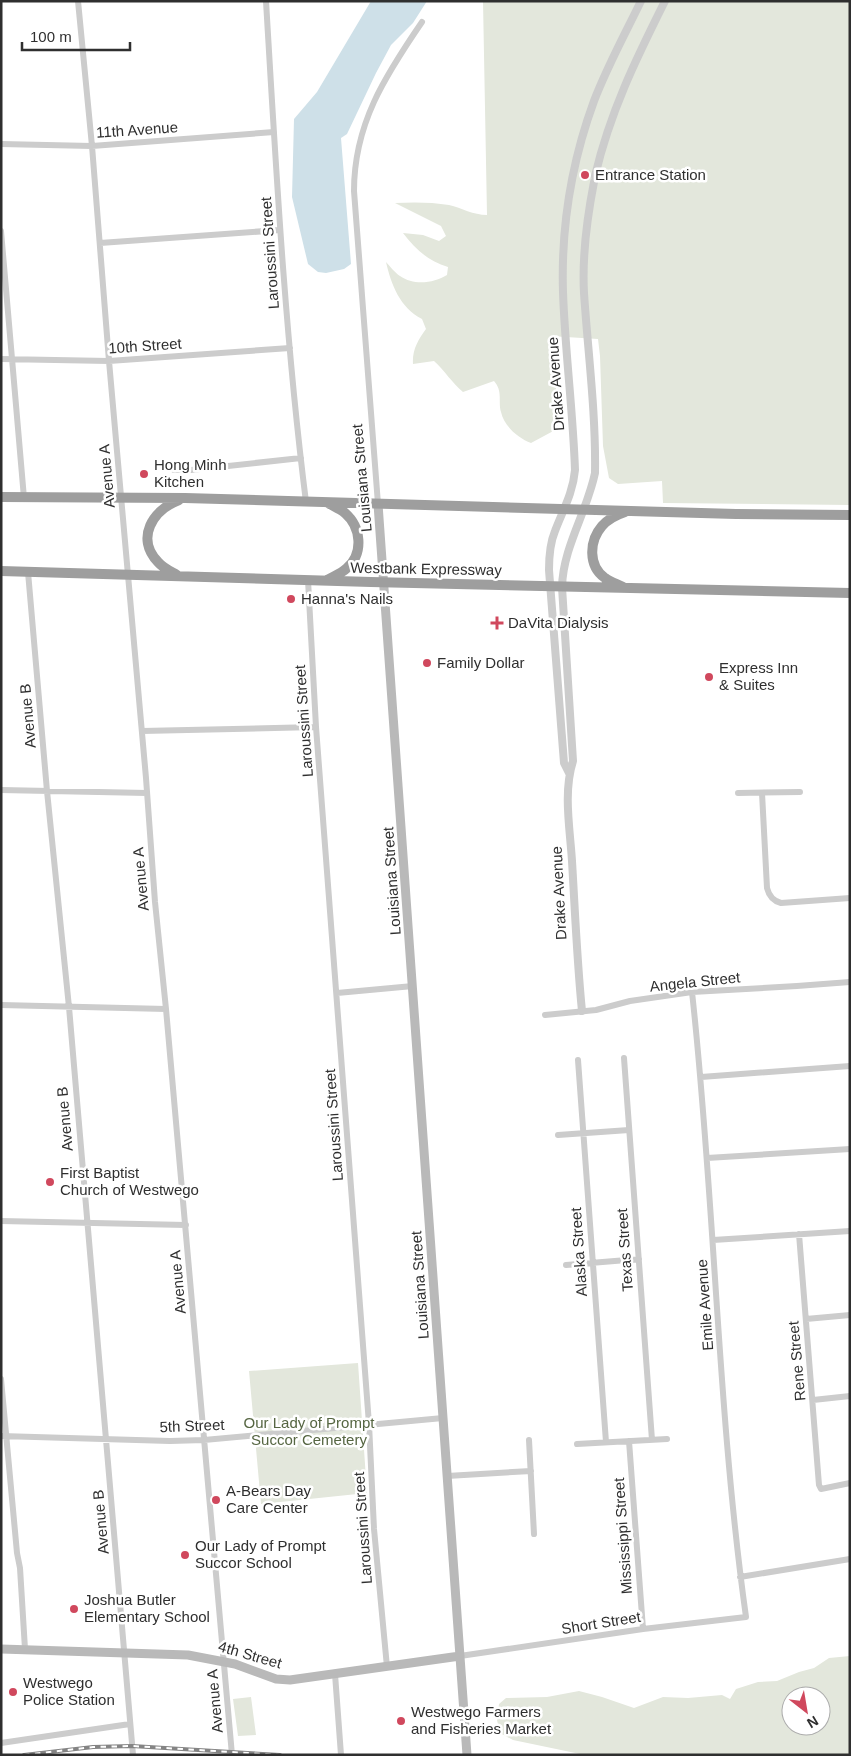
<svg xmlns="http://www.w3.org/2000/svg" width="851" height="1756" font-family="Helvetica,sans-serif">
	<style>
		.green { fill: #e3e7dc; fill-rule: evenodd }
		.water { fill: #cee0e8 }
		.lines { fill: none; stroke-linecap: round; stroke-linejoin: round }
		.minor { stroke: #ccc; stroke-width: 6 }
		.tertiary { stroke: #ccc; stroke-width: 8 }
		.secondary { stroke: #b9b9b9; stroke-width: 9 }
		.trunk { stroke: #9e9e9e; stroke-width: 10 }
		.rail-casing { stroke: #848484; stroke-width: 4 }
		.rail { stroke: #fff; stroke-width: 2; stroke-dasharray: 5.5; stroke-linecap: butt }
		.poi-dot { fill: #d0485d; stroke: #fff; stroke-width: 2 }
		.labels { text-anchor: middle; stroke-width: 5; stroke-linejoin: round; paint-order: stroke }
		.street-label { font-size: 15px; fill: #2f2f2f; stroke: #fff }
		.poi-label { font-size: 15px; fill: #2f2f2f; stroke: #fff; text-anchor: start }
		.park-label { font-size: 15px; fill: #566642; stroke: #fff }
	</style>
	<rect width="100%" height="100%" fill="#fff"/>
	<!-- green -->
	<path class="green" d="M483,1H850V505L663,503L662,481L618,484L609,478L603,446L600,356L598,339L550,336L559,415L557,429L531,443C518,438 504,426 501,412C498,401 503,391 494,381L463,392C452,383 445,371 434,361L413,364C412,350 418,340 426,329L422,319C400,308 391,284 386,262C390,266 395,273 400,276C414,286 434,283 447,275L448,267C428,261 415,249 403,233L423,235L439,241L446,236L441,226L395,203C412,202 432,202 449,205C462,208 473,215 487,215Z
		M358,1363L367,1493L261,1504L249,1371Z
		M850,1656V1755H585L513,1740L500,1733L497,1720L499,1704L506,1698L547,1697L579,1691L602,1697L634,1708L663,1697L688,1698L722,1695L730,1699L736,1689L758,1682L777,1681L799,1672L814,1668L829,1658ZM791,1696H821V1726H791Z
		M251,1697L256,1735L238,1736L233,1699Z"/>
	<!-- water -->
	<path class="water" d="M371,1H427L413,23L391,45L376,73L347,134L341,138L351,264L344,269L326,273L318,272L308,264L292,197L294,119L317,92Z"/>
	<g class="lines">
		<!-- minor -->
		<path class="minor" d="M78,1L92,146L109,361L146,778L155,902L166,1009L232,1755
			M266,1C276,168 285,336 306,502
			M1,144L92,146L274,132
			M1,231L24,498
			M100,243L280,230
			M1,359L109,361L290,348
			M174,470H191L301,458
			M378,504L354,191C354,124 385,76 422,22
			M28,572L47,791L69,1007L133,1755
			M308,580L316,727L369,1424L374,1529L387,1667
			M142,731L316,727
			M1,790L147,793
			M738,793L800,792
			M762,793L767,888C769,896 773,901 781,903L850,898
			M337,993L413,986
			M1,1005L166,1009
			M545,1015L596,1010L630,1001L692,992L797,986L850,982
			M624,1058L652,1440
			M578,1060L606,1442
			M701,1077L850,1066
			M558,1135L629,1130
			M707,1158L850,1149
			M1,1221L186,1225
			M799,1234L819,1485L821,1489L850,1483
			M713,1240L850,1231
			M566,1265L639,1259
			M806,1319L850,1315
			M1,1379L17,1553L20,1568L25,1649
			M813,1400L850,1396
			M1,1436L170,1441L204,1440L443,1418
			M529,1440L534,1534
			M629,1441L643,1629
			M577,1444L667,1439
			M447,1476L531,1471
			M740,1577L850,1559
			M460,1656L643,1629L746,1617C717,1410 715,1200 692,992
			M335,1674L341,1755
			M1,1743L130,1724"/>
		<!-- tertiary -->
		<path class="tertiary" d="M595,176C610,112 636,59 665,1
			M569,773L564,763L549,570C549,557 550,543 555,531C563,510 573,493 575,470C573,411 565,351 563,292C561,227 572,161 594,101C607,67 625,34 641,1
			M582,1011C577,961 575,911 572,861C570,829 563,792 573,761L562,587C563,547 587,512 595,473C596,413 588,353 584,293C582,256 587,218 594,182"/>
		<!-- secondary -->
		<path class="secondary" d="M378,504L467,1755
			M1,1649L188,1655L235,1664L276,1679L290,1680L460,1656"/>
		<!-- trunk -->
		<path class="trunk" d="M1,497L185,498L736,514L850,515
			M1,571L371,582L850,593
			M177,575C170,571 163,568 158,562C135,538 153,510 179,500
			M327,580C334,576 342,573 347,568C364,553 361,527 345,513C340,509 333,506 328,503
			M623,587C617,584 610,582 605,578C588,566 589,541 602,526C608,519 616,515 625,512"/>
		<defs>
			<path id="rail" d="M24,1755L93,1747L132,1746L280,1755"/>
		</defs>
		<!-- rail casing -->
		<use href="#rail" class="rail-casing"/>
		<!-- rail -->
		<use href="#rail" class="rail"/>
	</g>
	<!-- markers -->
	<g class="poi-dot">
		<circle cx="585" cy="175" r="5"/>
		<circle cx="144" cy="474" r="5"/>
		<circle cx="291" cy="599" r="5"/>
		<path d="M494.5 615.5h5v5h5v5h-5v5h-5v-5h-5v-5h5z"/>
		<circle cx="427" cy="663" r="5"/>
		<circle cx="709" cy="677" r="5"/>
		<circle cx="50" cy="1182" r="5"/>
		<circle cx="216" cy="1500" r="5"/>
		<circle cx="185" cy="1555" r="5"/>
		<circle cx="74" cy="1609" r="5"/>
		<circle cx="13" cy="1692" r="5"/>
		<circle cx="401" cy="1721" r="5"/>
	</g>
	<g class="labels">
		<!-- street labels -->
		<g class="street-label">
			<text transform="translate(137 130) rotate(-4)" y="5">11th Avenue</text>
			<text transform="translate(270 253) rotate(-94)" y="5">Laroussini Street</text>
			<text transform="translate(145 346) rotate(-4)" y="5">10th Street</text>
			<text transform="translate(556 384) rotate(-94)" y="5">Drake Avenue</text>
			<text transform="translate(107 476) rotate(-95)" y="5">Avenue A</text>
			<text transform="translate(362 478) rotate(-95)" y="5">Louisiana Street</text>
			<text transform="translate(426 569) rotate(1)" y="5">Westbank Expressway</text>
			<text transform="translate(28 716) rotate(-95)" y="5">Avenue B</text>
			<text transform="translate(304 721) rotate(-94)" y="5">Laroussini Street</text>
			<text transform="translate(141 879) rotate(-95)" y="5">Avenue A</text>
			<text transform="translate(392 881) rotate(-94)" y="5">Louisiana Street</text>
			<text transform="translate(559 893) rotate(-93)" y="5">Drake Avenue</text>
			<text transform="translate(695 982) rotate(-6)" y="5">Angela Street</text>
			<text transform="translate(65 1119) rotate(-95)" y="5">Avenue B</text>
			<text transform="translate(334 1125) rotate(-94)" y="5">Laroussini Street</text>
			<text transform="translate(625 1250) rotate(-94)" y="5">Texas Street</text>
			<text transform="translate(579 1252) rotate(-94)" y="5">Alaska Street</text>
			<text transform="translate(178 1282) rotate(-95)" y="5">Avenue A</text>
			<text transform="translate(420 1285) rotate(-94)" y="5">Louisiana Street</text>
			<text transform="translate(705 1305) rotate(-94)" y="5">Emile Avenue</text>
			<text transform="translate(797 1361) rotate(-95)" y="5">Rene Street</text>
			<text transform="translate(192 1426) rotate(-2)" y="5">5th Street</text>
			<text transform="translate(101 1522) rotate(-95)" y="5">Avenue B</text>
			<text transform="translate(363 1528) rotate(-94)" y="5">Laroussini Street</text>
			<text transform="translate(623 1536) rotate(-94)" y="5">Mississippi Street</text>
			<text transform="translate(601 1623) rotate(-9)" y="5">Short Street</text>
			<text transform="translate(250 1655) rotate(16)" y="5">4th Street</text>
			<text transform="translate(215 1701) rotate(-95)" y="5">Avenue A</text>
		</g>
		<!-- poi labels -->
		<g class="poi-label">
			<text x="595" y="180">Entrance Station</text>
			<text x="154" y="470">Hong Minh<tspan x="154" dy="17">Kitchen</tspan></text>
			<text x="301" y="604">Hanna's Nails</text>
			<text x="508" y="628">DaVita Dialysis</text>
			<text x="437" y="668">Family Dollar</text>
			<text x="719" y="673">Express Inn<tspan x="719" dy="17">&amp; Suites</tspan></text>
			<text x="60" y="1178">First Baptist<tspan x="60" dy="17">Church of Westwego</tspan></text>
			<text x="226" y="1496">A-Bears Day<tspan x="226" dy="17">Care Center</tspan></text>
			<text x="195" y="1551">Our Lady of Prompt<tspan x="195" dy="17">Succor School</tspan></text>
			<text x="84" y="1605">Joshua Butler<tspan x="84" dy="17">Elementary School</tspan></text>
			<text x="23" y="1688">Westwego<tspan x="23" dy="17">Police Station</tspan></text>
			<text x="411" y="1717">Westwego Farmers<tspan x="411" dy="17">and Fisheries Market</tspan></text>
		</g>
		<!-- park labels -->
		<g class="park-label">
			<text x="309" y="1428">Our Lady of Prompt<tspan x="309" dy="17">Succor Cemetery</tspan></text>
		</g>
	</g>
	<!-- border -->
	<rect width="851" height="1756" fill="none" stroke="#2f2f2f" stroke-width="5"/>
	<!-- north arrow -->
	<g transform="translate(806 1711) rotate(149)"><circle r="24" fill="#ffffff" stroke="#acacac"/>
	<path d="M0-4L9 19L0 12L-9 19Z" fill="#d0485d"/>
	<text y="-8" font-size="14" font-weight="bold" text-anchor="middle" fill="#2f2f2f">N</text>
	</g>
	<!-- scale -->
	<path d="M22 42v8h108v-8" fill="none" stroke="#2f2f2f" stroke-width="2.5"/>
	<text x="30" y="42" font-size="15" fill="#2f2f2f" stroke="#ffffff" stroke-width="4" paint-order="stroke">100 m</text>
</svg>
